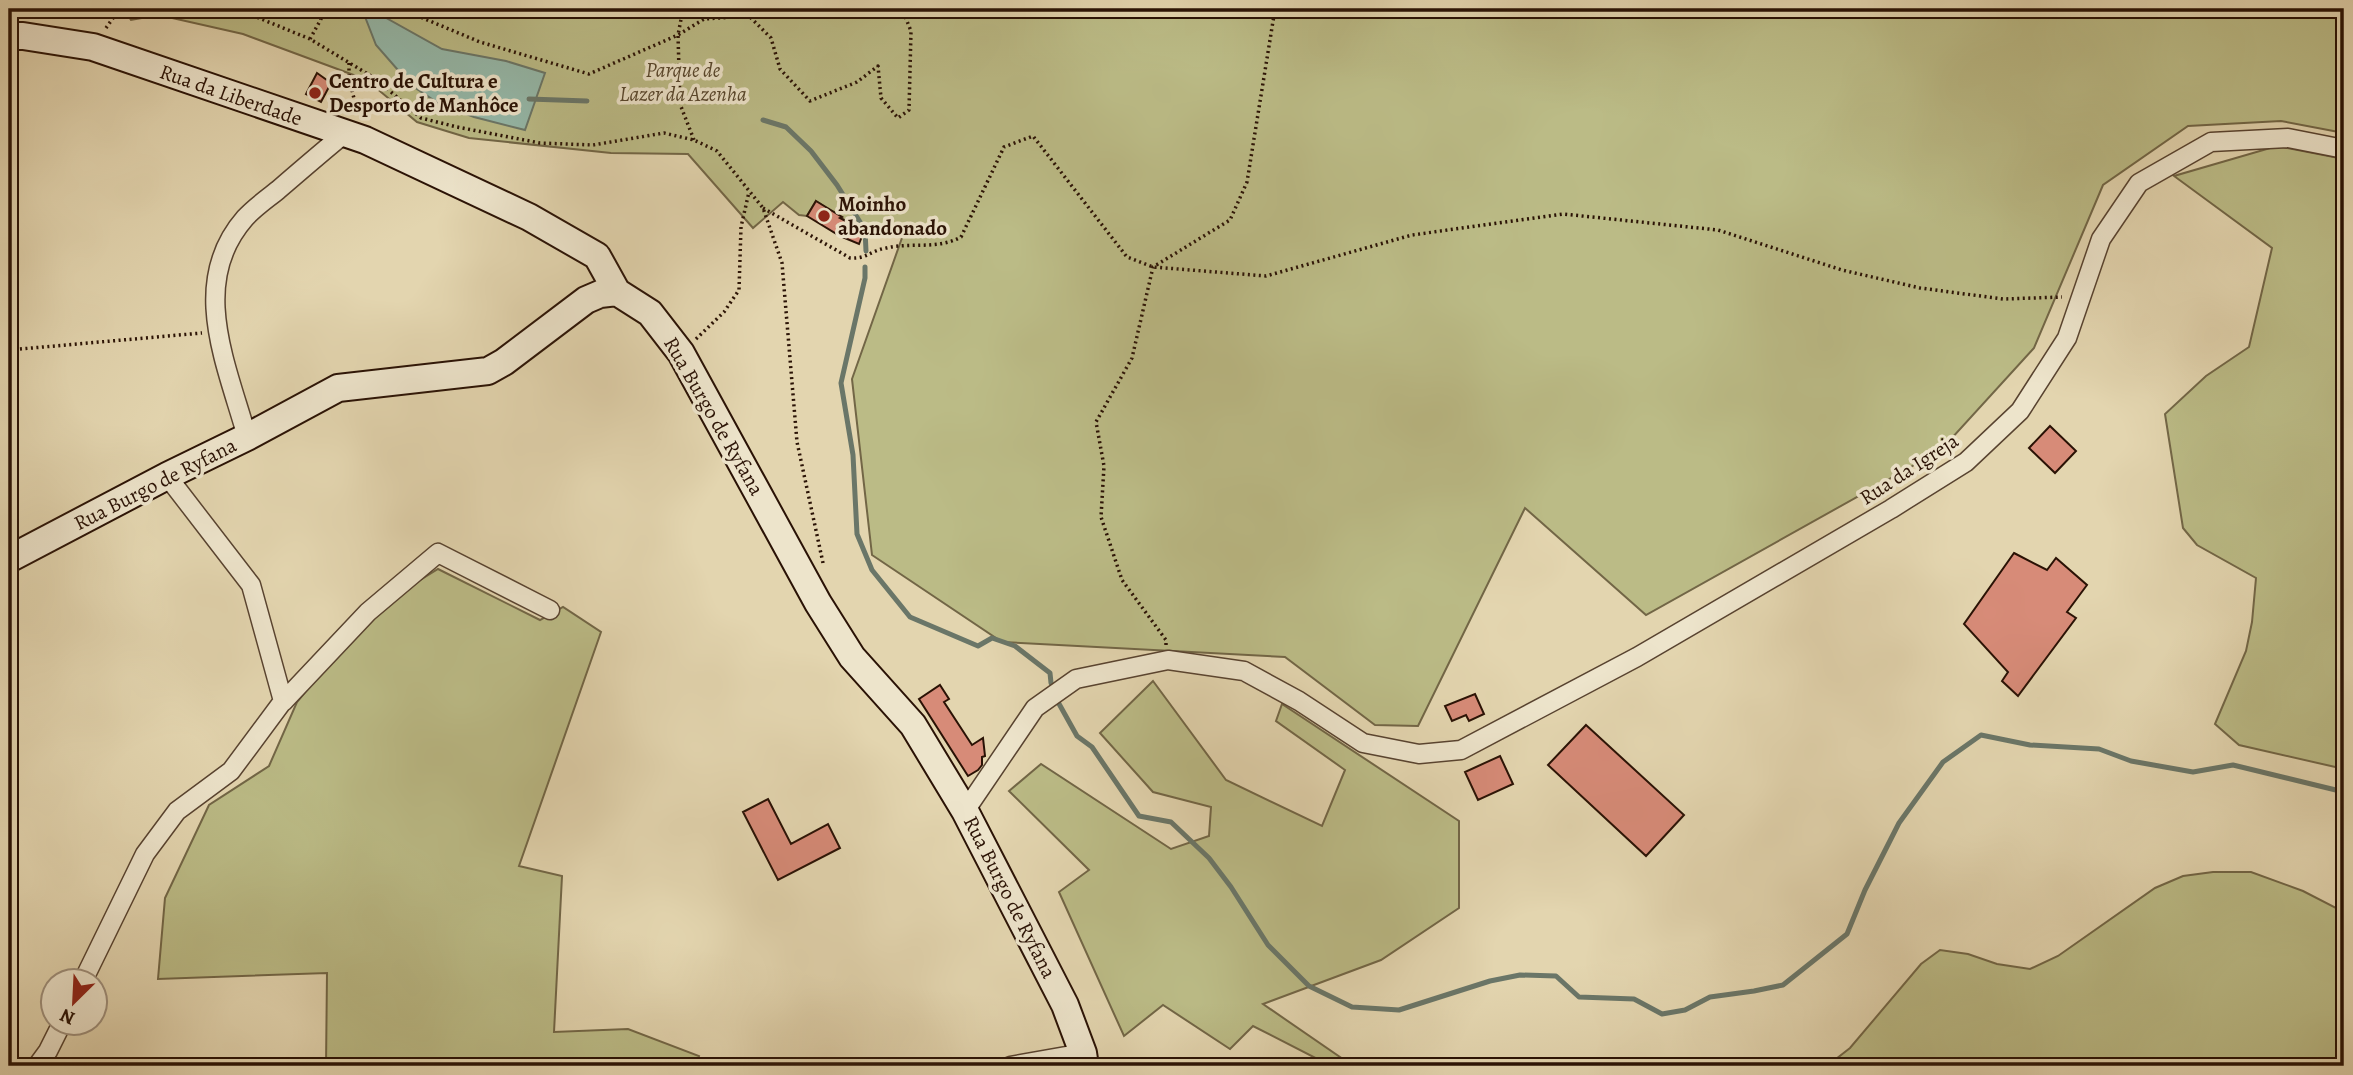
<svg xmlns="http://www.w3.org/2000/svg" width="2353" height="1075" font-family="Alegreya,serif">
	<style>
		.green { fill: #bbbb86; stroke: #726646; stroke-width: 2 }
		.water { fill: #95b9aa; stroke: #6a7668; stroke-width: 2 }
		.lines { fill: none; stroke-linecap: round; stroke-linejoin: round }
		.stream { stroke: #6a7668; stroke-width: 5 }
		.building { fill: #d78b78; stroke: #2a1205; stroke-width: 2 }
		.street-casing { stroke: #584330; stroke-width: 21 }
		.secondary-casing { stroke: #2a1205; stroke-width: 30 }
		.path { stroke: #2a1205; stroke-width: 3.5; stroke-dasharray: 2 3.5; stroke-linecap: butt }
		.street { stroke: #ede4cb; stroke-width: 18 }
		.secondary { stroke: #ede4cb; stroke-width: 26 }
		.poi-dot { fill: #8f2418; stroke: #ede4cb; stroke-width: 2.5 }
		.labels { text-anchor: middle; stroke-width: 7; stroke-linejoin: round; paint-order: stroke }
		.park-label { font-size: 21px; font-style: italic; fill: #56452c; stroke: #ede4cb }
		.poi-label { font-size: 21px; font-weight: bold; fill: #2a1205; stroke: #ede4cb; text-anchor: start }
		.street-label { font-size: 21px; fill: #2a1205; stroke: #ede4cb }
	</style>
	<rect width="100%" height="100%" fill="#e3d5af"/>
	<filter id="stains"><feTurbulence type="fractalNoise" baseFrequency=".00286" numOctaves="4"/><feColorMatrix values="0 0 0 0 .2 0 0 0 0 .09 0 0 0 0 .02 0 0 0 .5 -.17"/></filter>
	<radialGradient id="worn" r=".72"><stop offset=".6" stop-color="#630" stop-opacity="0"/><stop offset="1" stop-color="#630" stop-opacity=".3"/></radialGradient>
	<!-- green -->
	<path class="green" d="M124,9H2344V133L2281,121L2188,126L2103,185L2034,348L1941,450L1646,615L1525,508L1418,726L1375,725L1285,657L1002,642L872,555L852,379L903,235C891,233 884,237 875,236C863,235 829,209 816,201L807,216L799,215L783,202L753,228L688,154L611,153L469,138L417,122L369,82L359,77L243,34L159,15L131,20Z
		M2277,146L2344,159V769L2239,745L2215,724L2246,651L2252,622L2256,578L2197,545L2183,528L2165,414L2206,376L2249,347L2272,248L2174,176Z
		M438,569L540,620L563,607L601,632L519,866L562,876L554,1032L628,1029L699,1056L696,1066H326L327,973L158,979L165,898L209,805L269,766L297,702L343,646L396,595Z
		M1153,681L1226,780L1322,826L1345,770L1276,721L1282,704L1459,821V908L1381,960L1263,1004L1353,1066H1331L1253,1026L1230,1049L1163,1005L1124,1036L1059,892L1089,870L1009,791L1041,764L1171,849L1209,836L1211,807L1153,792L1100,733Z
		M2213,872H2251L2303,891L2344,912V1066H1827L1850,1048L1921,964L1940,950L1968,954L1997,964L2030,969L2058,956L2155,888L2183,876Z"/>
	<!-- water -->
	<path class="water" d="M362,9H370L442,49L506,61L545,73L525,130L474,117L438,103L411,85L376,45Z"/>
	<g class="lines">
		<!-- stream -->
		<path class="stream" d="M529,99L587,101
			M763,120L786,127L811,151L837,185L865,230L866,251
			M865,267V278L841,383L853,455L857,534L872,570L910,617L978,646L992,638L1015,646L1050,673L1051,683
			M1058,702L1077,736L1092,747L1139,816L1171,822L1209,858L1231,887L1268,945L1309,986L1352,1007L1399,1010L1490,981L1520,975L1556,976L1579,997L1634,999L1662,1014L1685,1010L1710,997L1754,991L1783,985L1847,934L1865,890L1899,823L1943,762L1981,735L2030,745L2099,749L2131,761L2193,772L2233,765L2344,792"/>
	</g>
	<!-- building -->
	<path class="building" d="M317,73L331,83L321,102L306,94Z
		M816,201L842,217L840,218L864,231L859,244L840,236L807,216Z
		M2050,426L2076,451L2055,473L2029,448Z
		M2014,553L2047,570L2056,558L2087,585L2067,612L2076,618L2018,696L2002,681L2008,672L1964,624Z
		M940,685L949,699L944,702L972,745L983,738L985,756L982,757V765L978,770L968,776L919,699Z
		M1475,694L1484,714L1469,721L1466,715L1452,721L1445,706Z
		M1586,725L1684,815L1646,856L1548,765Z
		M1500,756L1513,784L1478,800L1465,772Z
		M768,799L791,844L828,824L840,848L778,880L743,812Z"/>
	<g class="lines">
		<defs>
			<path id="street" d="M247,437C227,365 188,283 245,218C255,207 267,199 278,190C300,171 322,152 344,134
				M283,702L368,612L438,553L550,610
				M965,811L1035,708L1076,679L1168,660L1244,671L1299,701L1363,743L1419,754L1461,750L1637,657L1891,509L1966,462L2020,411L2067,338L2101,239L2139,183L2211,142L2288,138L2344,149
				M83,981L145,854L177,811L231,771L283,701L251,585L167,476
				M37,1066L48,1051L62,1023
				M1010,1066L1083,1053"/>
			<path id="secondary" d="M9,36H23L93,47L365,140L529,217L597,256L617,292
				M9,559L167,476L247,437L338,388L488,371L504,362L586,300L600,294L617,292L650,313L681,353L818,603L852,657L913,725L965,811L1065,1005L1083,1053L1085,1066"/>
		</defs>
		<!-- street casing -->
		<use href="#street" class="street-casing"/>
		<!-- secondary casing -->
		<use href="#secondary" class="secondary-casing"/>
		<!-- path -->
		<path class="path" d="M237,9L310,39L376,79L421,118L457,127L540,143L593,145L664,133L694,140L717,151L763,208L782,263L797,442L823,563
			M401,9L480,42L589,74L678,35L704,19L749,16L771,38L780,69L810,101L857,82L878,66L881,98L898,118L909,110L911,31L902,9
			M683,9L678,35L680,104L694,140
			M1260,9L1273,18
			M106,28L118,11L137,9
			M310,39L321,19L315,9
			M349,63V77L358,116
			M763,208L850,258C867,259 870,251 886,248C911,242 937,250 961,237L1004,147L1033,136L1127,257L1153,267L1266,276L1412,235L1563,214L1718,230L1842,270L1920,288L2003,299L2062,297
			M696,339L724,312L739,290L741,227L749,192
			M9,350L202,333
			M1166,645V640L1122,580L1101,517L1104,466L1096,422L1132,358L1153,267L1230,220L1247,182L1275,9"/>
		<!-- street -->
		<use href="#street" class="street"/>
		<!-- secondary -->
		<use href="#secondary" class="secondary"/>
	</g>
	<!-- markers -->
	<g class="poi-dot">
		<circle cx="315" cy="93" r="7"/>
		<circle cx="824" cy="216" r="7"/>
	</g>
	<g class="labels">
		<!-- park labels -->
		<g class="park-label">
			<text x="683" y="77">Parque de<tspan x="683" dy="24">Lazer da Azenha</tspan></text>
		</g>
		<!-- poi labels -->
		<g class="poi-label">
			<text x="329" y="88">Centro de Cultura e<tspan x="329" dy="24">Desporto de Manhôce</tspan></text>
			<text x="838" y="211">Moinho<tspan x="838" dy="24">abandonado</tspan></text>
		</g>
		<!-- street labels -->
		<g class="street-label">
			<text transform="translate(231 95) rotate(19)" y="7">Rua da Liberdade</text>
			<text transform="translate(714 416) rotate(60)" y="7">Rua Burgo de Ryfana</text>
			<text transform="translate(1909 469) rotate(-33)" y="7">Rua da Igreja</text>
			<text transform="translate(155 484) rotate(-27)" y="7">Rua Burgo de Ryfana</text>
			<text transform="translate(1010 897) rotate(63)" y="7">Rua Burgo de Ryfana</text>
		</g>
	</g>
	<!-- margin -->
	<rect width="2353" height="1075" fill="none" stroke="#e3d5af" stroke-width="35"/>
	<rect x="10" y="10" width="2332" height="1054" fill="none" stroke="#2a1205" stroke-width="3.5"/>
	<rect x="18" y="18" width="2318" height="1040" fill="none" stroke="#2a1205" stroke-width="2"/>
	<!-- north arrow -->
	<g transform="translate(74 1002) rotate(204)"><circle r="33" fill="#ede4cb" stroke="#9f907c" stroke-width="2"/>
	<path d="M0-5L12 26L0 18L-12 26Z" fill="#8f2418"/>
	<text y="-10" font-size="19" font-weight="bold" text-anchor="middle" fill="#2a1205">N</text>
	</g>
	<rect width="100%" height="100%" filter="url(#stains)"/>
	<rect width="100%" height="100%" fill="url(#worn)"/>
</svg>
